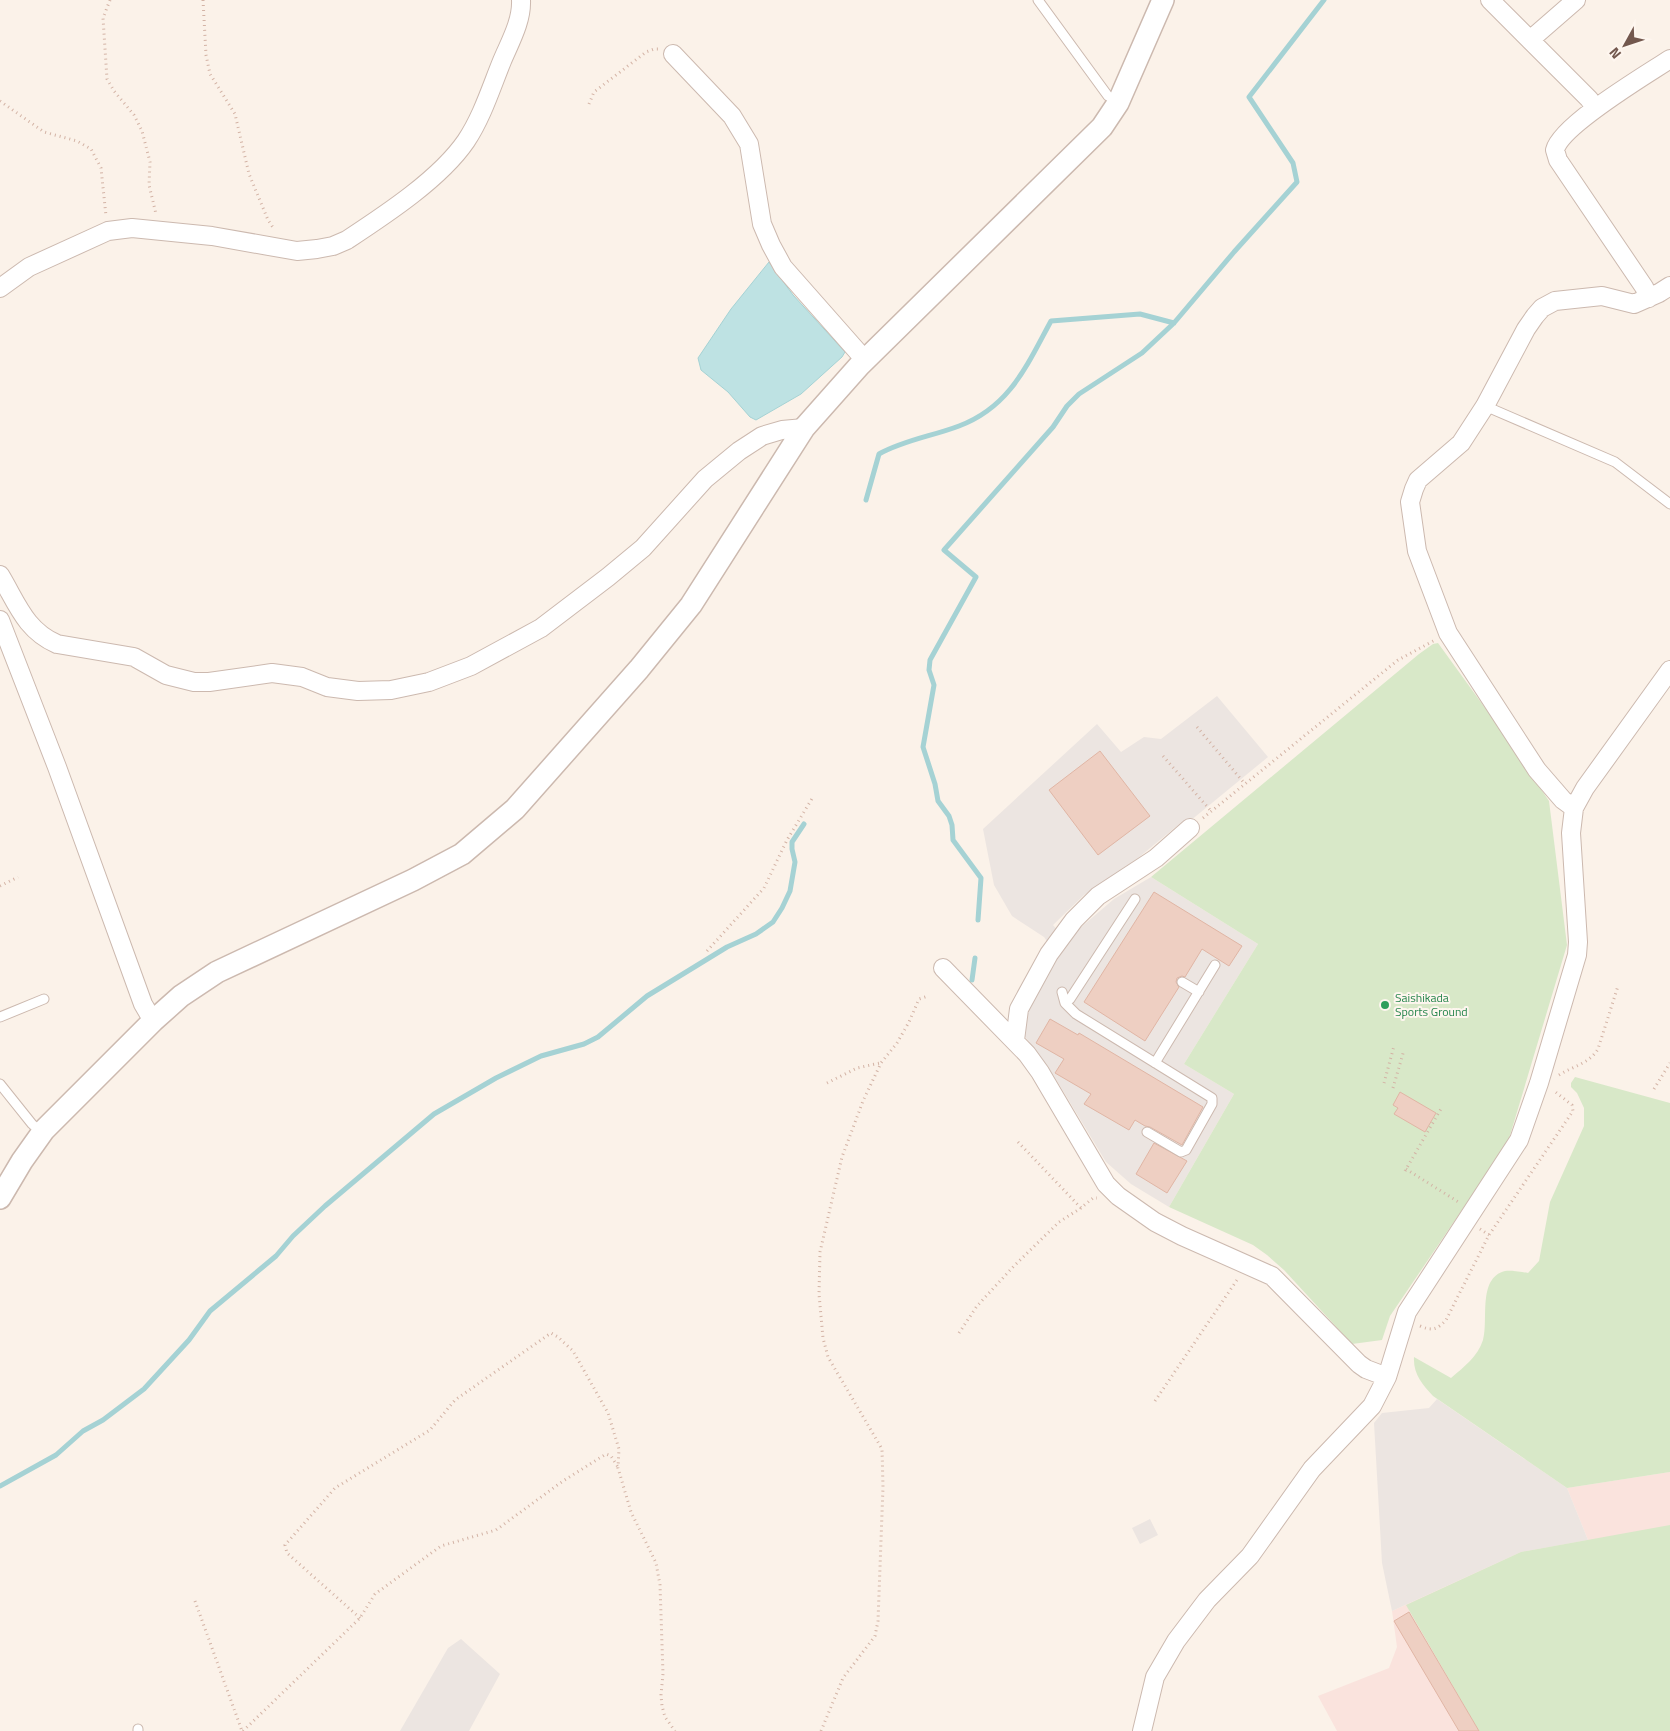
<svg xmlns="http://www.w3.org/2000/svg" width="1670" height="1731" font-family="'Titillium Web',sans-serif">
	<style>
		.commercial { fill: #fae3dd }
		.industrial { fill: #ece5e1 }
		.green { fill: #d8e8c8 }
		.water { fill: #bee2e3; stroke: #a5d2d4 }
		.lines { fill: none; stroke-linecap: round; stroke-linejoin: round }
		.stream { stroke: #a5d2d4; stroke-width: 5 }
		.building { fill: #eecfc2; stroke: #e0b5a4 }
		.service-casing { stroke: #ccb9af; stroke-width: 11 }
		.minor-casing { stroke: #ccb9af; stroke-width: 20 }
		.tertiary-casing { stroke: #ccb9af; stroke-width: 24 }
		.path { stroke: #d3b3a5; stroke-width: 3; stroke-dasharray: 1 4; stroke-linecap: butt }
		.service { stroke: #fff; stroke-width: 9 }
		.minor { stroke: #fff; stroke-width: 18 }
		.tertiary { stroke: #fff; stroke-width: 21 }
		.leisure-dot { fill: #2e9e5b; stroke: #fef6ef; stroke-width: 2 }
		.labels { text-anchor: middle; stroke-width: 4; stroke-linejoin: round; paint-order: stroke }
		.leisure-label { font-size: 12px; fill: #27864d; stroke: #fef6ef; text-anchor: start }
	</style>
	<rect width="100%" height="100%" fill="#fbf2e9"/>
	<!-- commercial -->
	<path class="commercial" d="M1670,1472V1666L1558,1731H1337L1318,1696L1389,1668L1397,1647L1392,1611L1521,1552L1588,1540L1567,1488Z"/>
	<!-- industrial -->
	<path class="industrial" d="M1217,696L1268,757L1190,821H1183L1138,858L1084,895L1053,925L1066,940L1114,899L1151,877L1258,944L1184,1064L1234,1094L1169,1207L1131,1184L1106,1162L1054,1076L1018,1027L1057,956L1044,937L1012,916L994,885L983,829L1097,724L1121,752L1144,737L1161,739Z
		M1437,1399L1567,1488L1588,1540L1521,1552L1392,1611L1382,1563L1374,1423L1382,1413L1429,1408Z
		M1150,1519L1158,1535L1140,1544L1132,1528Z
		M461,1639L500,1674L469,1731H400L448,1648Z"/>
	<!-- green -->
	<path class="green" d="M1438,643L1501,730L1549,801L1567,945L1508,1142L1390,1316L1382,1340L1352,1344L1284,1270L1267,1255L1253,1245L1169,1207L1234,1094L1184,1064L1258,944L1151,877L1419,654L1433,644Z
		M1575,1077L1670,1103V1472L1567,1488L1433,1396C1422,1384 1413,1374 1414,1357L1451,1378C1464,1367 1478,1356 1483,1340C1489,1321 1477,1278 1505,1271C1512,1270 1522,1272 1528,1273L1539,1261L1550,1202L1584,1126V1108L1577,1093L1571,1087V1083Z
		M1670,1525V1731H1479L1406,1605L1521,1552Z"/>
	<!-- water -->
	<path class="water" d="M769,262L793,295L845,352L842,357L801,394L756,420L750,417L728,392L701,370L698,358L731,309Z"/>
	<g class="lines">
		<!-- stream -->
		<path class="stream" d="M866,500L879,454C904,440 933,436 959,426C1010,407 1027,365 1051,321L1140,314L1174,323
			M978,920L981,878L953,840L952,825L949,816L938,801L935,784L923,747L934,685L929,670L930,660L976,577L944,550L1053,427L1067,406L1079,394L1142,353L1174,323L1234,252L1297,182L1293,163L1249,97L1324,0
			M972,980L975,958
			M0,1486L56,1455L83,1431L103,1420L144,1389L189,1340L210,1311L276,1256L293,1236L325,1206L434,1114L496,1078L541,1056L584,1044L598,1037L647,996L727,947L756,934L773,922L782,908L790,891L795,862L792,849V842L804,824"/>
	</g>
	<!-- building -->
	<path class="building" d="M1100,751L1150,816L1098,855L1049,790Z
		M1154,892L1242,946L1229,966L1202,949L1185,977L1182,976L1177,978L1176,982L1179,987L1145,1041L1084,1002Z
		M1050,1019L1078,1035L1079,1033L1203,1107L1182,1145L1150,1127L1145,1126L1135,1120L1129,1130L1084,1104L1091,1094L1055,1073L1064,1059L1036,1043Z
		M1400,1092L1436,1113L1425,1132L1394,1114L1398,1108L1393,1105Z
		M1154,1143L1187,1161L1167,1193L1136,1174Z
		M1409,1612L1479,1731H1459L1394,1621Z"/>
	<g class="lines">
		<defs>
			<path id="service" d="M1038,0L1108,96L1118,102
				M1485,406L1615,462L1670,504
				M1182,982L1199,992
				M1062,992L1065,1003L1076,1014L1212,1098V1104L1186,1150L1181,1152L1147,1132
				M1065,1003L1070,999L1135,899
				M0,1017L44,999
				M1155,1063L1215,965
				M0,1084L32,1124L42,1133
				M138,1729V1731"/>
			<path id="minor" d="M1490,0L1589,99L1595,108
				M1530,40L1576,0
				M673,54L732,116L749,144L762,224L771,245L783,267L865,360
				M0,288L29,267L108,231L132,228L212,236L297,251L317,249L333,246L347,240C385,215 440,179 466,141C482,117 491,88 502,61C510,42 522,21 521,0
				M1649,298L1644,287L1558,160L1555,150C1561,125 1646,75 1670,59
				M0,575C17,603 25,630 57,644L134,657L166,675L194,682H209L272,673L302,677L327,687L358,691L391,690L429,682L471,666L541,628L608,577L643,548L705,479L739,451L762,436L782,430L804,428
				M0,620L57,767L143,1004L153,1021
				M1574,808L1563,800L1537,770L1448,633L1417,551L1410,502L1414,489L1418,480L1461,443L1485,406L1526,329L1535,316L1542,308L1555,301L1602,296L1634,304L1659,293L1670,286
				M943,968L1027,1054L1040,1072L1106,1184L1118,1196L1155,1222L1182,1236L1272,1276L1359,1364L1366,1369L1387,1377
				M1015,1040L1019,1009L1049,954L1074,920L1098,896L1156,858L1190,828
				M1142,1731L1155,1677L1176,1641L1207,1600L1250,1556L1312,1469L1372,1406L1387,1377L1407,1312L1519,1140L1539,1083L1577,955L1578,942L1571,833L1574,808L1585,788L1670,670"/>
			<path id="tertiary" d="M0,1198L22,1161L44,1130L153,1021L181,996L217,972L413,880L462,854L515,809L639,669L691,605L804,428L859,366L1102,127L1118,103L1163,0"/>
		</defs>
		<!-- service casing -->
		<use href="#service" class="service-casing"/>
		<!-- minor casing -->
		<use href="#minor" class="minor-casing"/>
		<!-- tertiary casing -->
		<use href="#tertiary" class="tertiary-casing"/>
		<!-- path -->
		<path class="path" d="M110,0L103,18L107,79L114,91L134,115L142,131L150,162L149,185L156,214
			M203,0L206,55L210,74L235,114L249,174L268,220L274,229
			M0,101L44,132L77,141L91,149L101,168L106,216
			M589,104L594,92L646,52L654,49H659
			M1197,727L1245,784
			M1163,756L1211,811
			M1203,818L1398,660L1435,640
			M0,886L18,877
			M707,951L764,888L787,840L813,797
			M1559,1075C1573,1066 1589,1064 1598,1049L1618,986
			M827,1083L857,1068L880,1063
			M1384,1083L1394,1046
			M1393,1088L1404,1050
			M1654,1089L1670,1063
			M1018,1142L1081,1208
			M1406,1169L1460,1203
			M1405,1171L1442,1107
			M1480,1229L1489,1235
			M1420,1326C1432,1331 1437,1330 1446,1320L1489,1235L1573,1111L1572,1105L1553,1090
			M959,1333L977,1306L1014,1266L1059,1222L1081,1208L1093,1198H1097
			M1155,1401L1239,1277
			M195,1601L242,1731
			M360,1618L287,1553L285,1545L335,1488L430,1430L455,1400L551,1333L558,1337L573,1351L608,1413L619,1449L618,1468L631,1512L656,1563L660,1585L663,1674L661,1695L662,1706L665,1717L675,1731
			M243,1731L360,1618L375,1594L441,1546L496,1530L563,1481L606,1454L611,1456L618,1467
			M821,1731L843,1678L875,1636L878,1621L883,1487L882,1449L828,1357L823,1338L819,1294L820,1252L842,1157L863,1101L881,1063L897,1043L909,1022L919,999L928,996"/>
		<!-- service -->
		<use href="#service" class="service"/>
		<!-- minor -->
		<use href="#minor" class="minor"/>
		<!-- tertiary -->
		<use href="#tertiary" class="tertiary"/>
	</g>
	<!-- markers -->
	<circle class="leisure-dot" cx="1385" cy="1005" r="5"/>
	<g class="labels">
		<!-- leisure labels -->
		<g class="leisure-label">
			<text x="1395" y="1002">Saishikada<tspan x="1395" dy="14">Sports Ground</tspan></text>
		</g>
	</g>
	<!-- north arrow -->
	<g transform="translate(1625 45) rotate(230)" stroke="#fef6ef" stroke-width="4" paint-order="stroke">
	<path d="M0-4L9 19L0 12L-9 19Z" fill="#73584e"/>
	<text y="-8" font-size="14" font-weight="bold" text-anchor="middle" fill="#73584e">N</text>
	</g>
</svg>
